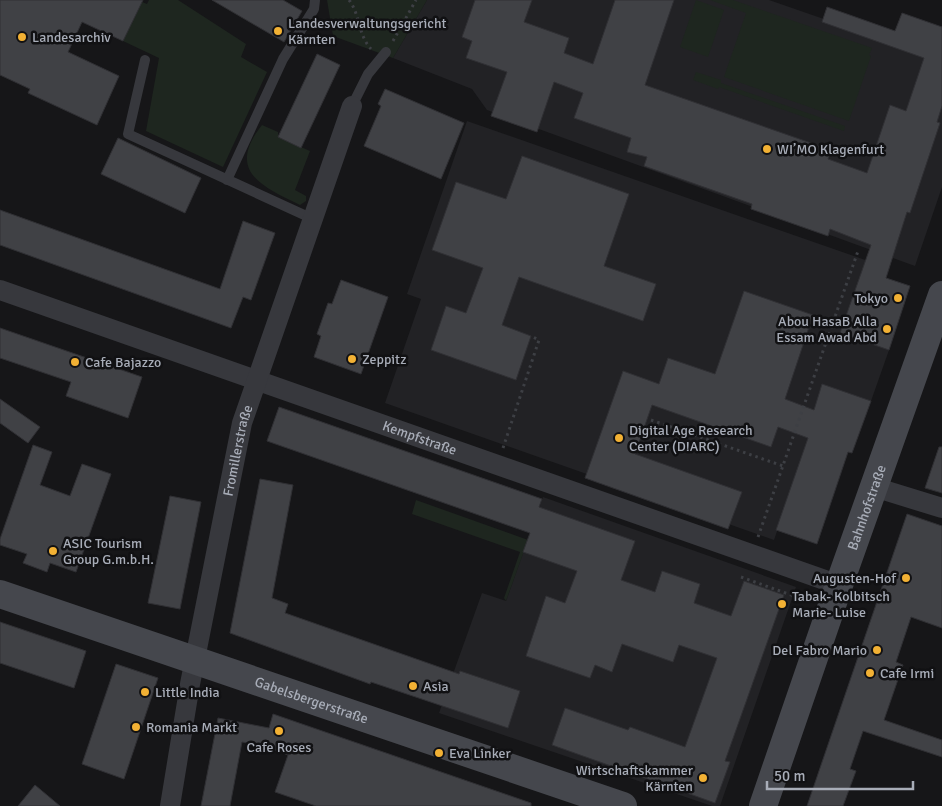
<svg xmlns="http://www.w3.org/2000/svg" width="942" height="806" font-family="Signika,sans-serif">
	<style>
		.built { fill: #222225 }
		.green { fill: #1e261f }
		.building { fill: #404145; stroke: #303034 }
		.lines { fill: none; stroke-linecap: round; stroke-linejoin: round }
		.path { stroke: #3d3f44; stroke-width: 3; stroke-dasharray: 2.5 4; stroke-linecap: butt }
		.lane { stroke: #37383d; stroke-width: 10 }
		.street { stroke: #37383d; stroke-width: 20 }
		.secondary { stroke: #45474d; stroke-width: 28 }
		.poi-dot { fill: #f2b134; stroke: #111113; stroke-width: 2 }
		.labels { text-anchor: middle; stroke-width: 5; stroke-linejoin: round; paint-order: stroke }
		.poi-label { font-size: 14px; fill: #a8adb8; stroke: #111113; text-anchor: start }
		.street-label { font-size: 14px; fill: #a8adb8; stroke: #111113 }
	</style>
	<rect width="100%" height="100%" fill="#161618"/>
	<!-- built -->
	<path class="built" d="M427,0H769L942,60V187L915,266L487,110L472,89L393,58Z
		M467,121L871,262L889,350L871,401L827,386L774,540L385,403L421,299L407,294Z
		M543,497L796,587L720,806H712L439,713L482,593L506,601Z"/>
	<!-- green -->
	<path class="green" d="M149,0H178L246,44L241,57L267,72L223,167L146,131L159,58L123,41L142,2L147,4Z
		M327,0H427L393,58L333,36Z
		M696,0L724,10L708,57L680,47Z
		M710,0H733L872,48L869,55L871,56L849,121L724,77L746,13Z
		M696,72L721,80V83L845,126L844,131L719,87L718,89L693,80Z
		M262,125L278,132V137L310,151L295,190L306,196V201L300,205C261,186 226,171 262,125Z
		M416,500L528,540L506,601L504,598L520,552L412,514Z"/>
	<!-- building -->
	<path class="building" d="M0,0H143L123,41L82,22L68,52L119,76L97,125L28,93L30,89L0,75Z
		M212,0H283L302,11L284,42Z
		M475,0H532L524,22L569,38L564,53L593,64L615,0H674L645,85L831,150L828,159L867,173L890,105L906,111L924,58L822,22L827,7L895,31L902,13L942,27V106L937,122L940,123L910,213L907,212L886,278L910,286L889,350L840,333L871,245L830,229L828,236L751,209L752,204L644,166L647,157L627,152L631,138L574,118L583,93L554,82L537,132L491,116L507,72L466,58L472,41L462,37Z
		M317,54L340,65L301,148L278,137Z
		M385,89L464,123L441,179L364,146L381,106L378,104Z
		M118,138L201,178L185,213L101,174Z
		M522,156L629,194L604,266L656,284L643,321L519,277L502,325L531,336L516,380L431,350L446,306L466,313L483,268L432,250L456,182L506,199Z
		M0,210L220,289L243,221L275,233L251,300L243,297L231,328L0,245Z
		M341,280L388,297L361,374L314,357L321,336L317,334L328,303L332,304Z
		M744,291L813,315L785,399L814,410L822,384L871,401L852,453L848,452L817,544L776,530L808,438L778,427L771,447L652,405L635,454L742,492L728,529L585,478L623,371L659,384L668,358L715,374Z
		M0,328L142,377L128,418L66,396L71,382L0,358Z
		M0,399L40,427L28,443L0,423Z
		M279,407L542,499L539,507L635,541L621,580L655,592L662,571L700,584L694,603L731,616L744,581L784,595L725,761L730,762L715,803L552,745L565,708L628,730L630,727L685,747L717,658L679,645L673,662L622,644L612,672L595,665L590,678L526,656L546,596L565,603L577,571L523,552L530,533L267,441Z
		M33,445L52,452L40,485L70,496L82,464L111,474L76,572L50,563L47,572L23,563L27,554L0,545V539Z
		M939,447H942V493L925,488Z
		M260,479L293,485L272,598L288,604L285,613L459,674L460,671L520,691L508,728L371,682L370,684L230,633Z
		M170,496L201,502L180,609L148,603Z
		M907,514L942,526V628L911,617L896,662L903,665L884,720L942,740V757L863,731L850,769L856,771L843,806H807Z
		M0,622L86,651L74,688L0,663Z
		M116,664L158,678L124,779L82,764Z
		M273,714L531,803V806H316L275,792L288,755L263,746L242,742L230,806H201L218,718L269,728Z
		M35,785L60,806H18Z"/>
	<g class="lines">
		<!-- path -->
		<path class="path" d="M349,0C360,14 358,35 371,49
			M393,41L416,0
			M651,420L783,466
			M503,448L539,340L531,336
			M758,537L858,251
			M741,577L805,600"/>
		<!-- lane -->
		<path class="lane" d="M145,60L128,134L313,219
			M352,106L368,74L386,52
			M227,180L283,59L314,9L315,0"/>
		<!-- street -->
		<g class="street">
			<path id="s1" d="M0,290L839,585"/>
			<path d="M874,487L942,508"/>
			<path id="s2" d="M170,806L190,684L242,423L352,106"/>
		</g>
		<!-- secondary -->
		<g class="secondary">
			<path id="s3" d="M0,594L623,806"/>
			<path id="s4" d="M763,806L839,585L942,295"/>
		</g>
	</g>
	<!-- markers -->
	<g class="poi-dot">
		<circle cx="278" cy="31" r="5"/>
		<circle cx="22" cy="37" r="5"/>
		<circle cx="767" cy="149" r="5"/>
		<circle cx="898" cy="298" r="5"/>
		<circle cx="887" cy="329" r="5"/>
		<circle cx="352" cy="359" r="5"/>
		<circle cx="75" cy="362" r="5"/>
		<circle cx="619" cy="438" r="5"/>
		<circle cx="53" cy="551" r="5"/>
		<circle cx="906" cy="578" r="5"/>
		<circle cx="782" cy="604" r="5"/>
		<circle cx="877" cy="650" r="5"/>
		<circle cx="870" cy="673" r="5"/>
		<circle cx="413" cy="686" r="5"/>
		<circle cx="145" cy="692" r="5"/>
		<circle cx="136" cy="727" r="5"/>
		<circle cx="279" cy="731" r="5"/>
		<circle cx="439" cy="753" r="5"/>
		<circle cx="703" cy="778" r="5"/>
	</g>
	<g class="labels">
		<!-- poi labels -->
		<g class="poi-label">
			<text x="288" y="28">Landesverwaltungsgericht<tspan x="288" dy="16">Kärnten</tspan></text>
			<text x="32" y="42">Landesarchiv</text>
			<text x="777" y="154">WI’MO Klagenfurt</text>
			<text x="888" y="303" text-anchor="end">Tokyo</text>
			<text x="877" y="326" text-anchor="end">Abou HasaB Alla<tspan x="877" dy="16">Essam Awad Abd</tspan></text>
			<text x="362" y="364">Zeppitz</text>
			<text x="85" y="367">Cafe Bajazzo</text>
			<text x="629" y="435">Digital Age Research<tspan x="629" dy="16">Center (D!ARC)</tspan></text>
			<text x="63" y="548">ASIC Tourism<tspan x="63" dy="16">Group G.m.b.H.</tspan></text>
			<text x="896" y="583" text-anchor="end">Augusten-Hof</text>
			<text x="792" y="601">Tabak- Kolbitsch<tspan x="792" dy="16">Marie- Luise</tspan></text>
			<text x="867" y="655" text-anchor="end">Del Fabro Mario</text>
			<text x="880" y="678">Cafe Irmi</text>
			<text x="423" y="691">Asia</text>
			<text x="155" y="697">Little India</text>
			<text x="146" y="732">Romania Markt</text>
			<text x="279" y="752" text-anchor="middle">Cafe Roses</text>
			<text x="449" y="758">Eva Linker</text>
			<text x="693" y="775" text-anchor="end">Wirtschaftskammer<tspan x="693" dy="16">Kärnten</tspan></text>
		</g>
		<!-- street labels -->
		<g class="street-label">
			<text dy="5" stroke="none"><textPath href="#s1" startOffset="445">Kempfstraße</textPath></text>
			<text dy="5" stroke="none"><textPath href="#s2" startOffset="362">Fromillerstraße</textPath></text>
			<text dy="5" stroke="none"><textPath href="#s4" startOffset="316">Bahnhofstraße</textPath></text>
			<text dy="5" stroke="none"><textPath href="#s3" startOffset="329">Gabelsbergerstraße</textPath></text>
		</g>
	</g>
	<!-- scale -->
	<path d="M767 781v8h146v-8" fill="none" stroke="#a8adb8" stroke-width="2.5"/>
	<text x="774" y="781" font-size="15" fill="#a8adb8" stroke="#111113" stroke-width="4" paint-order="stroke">50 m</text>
</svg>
